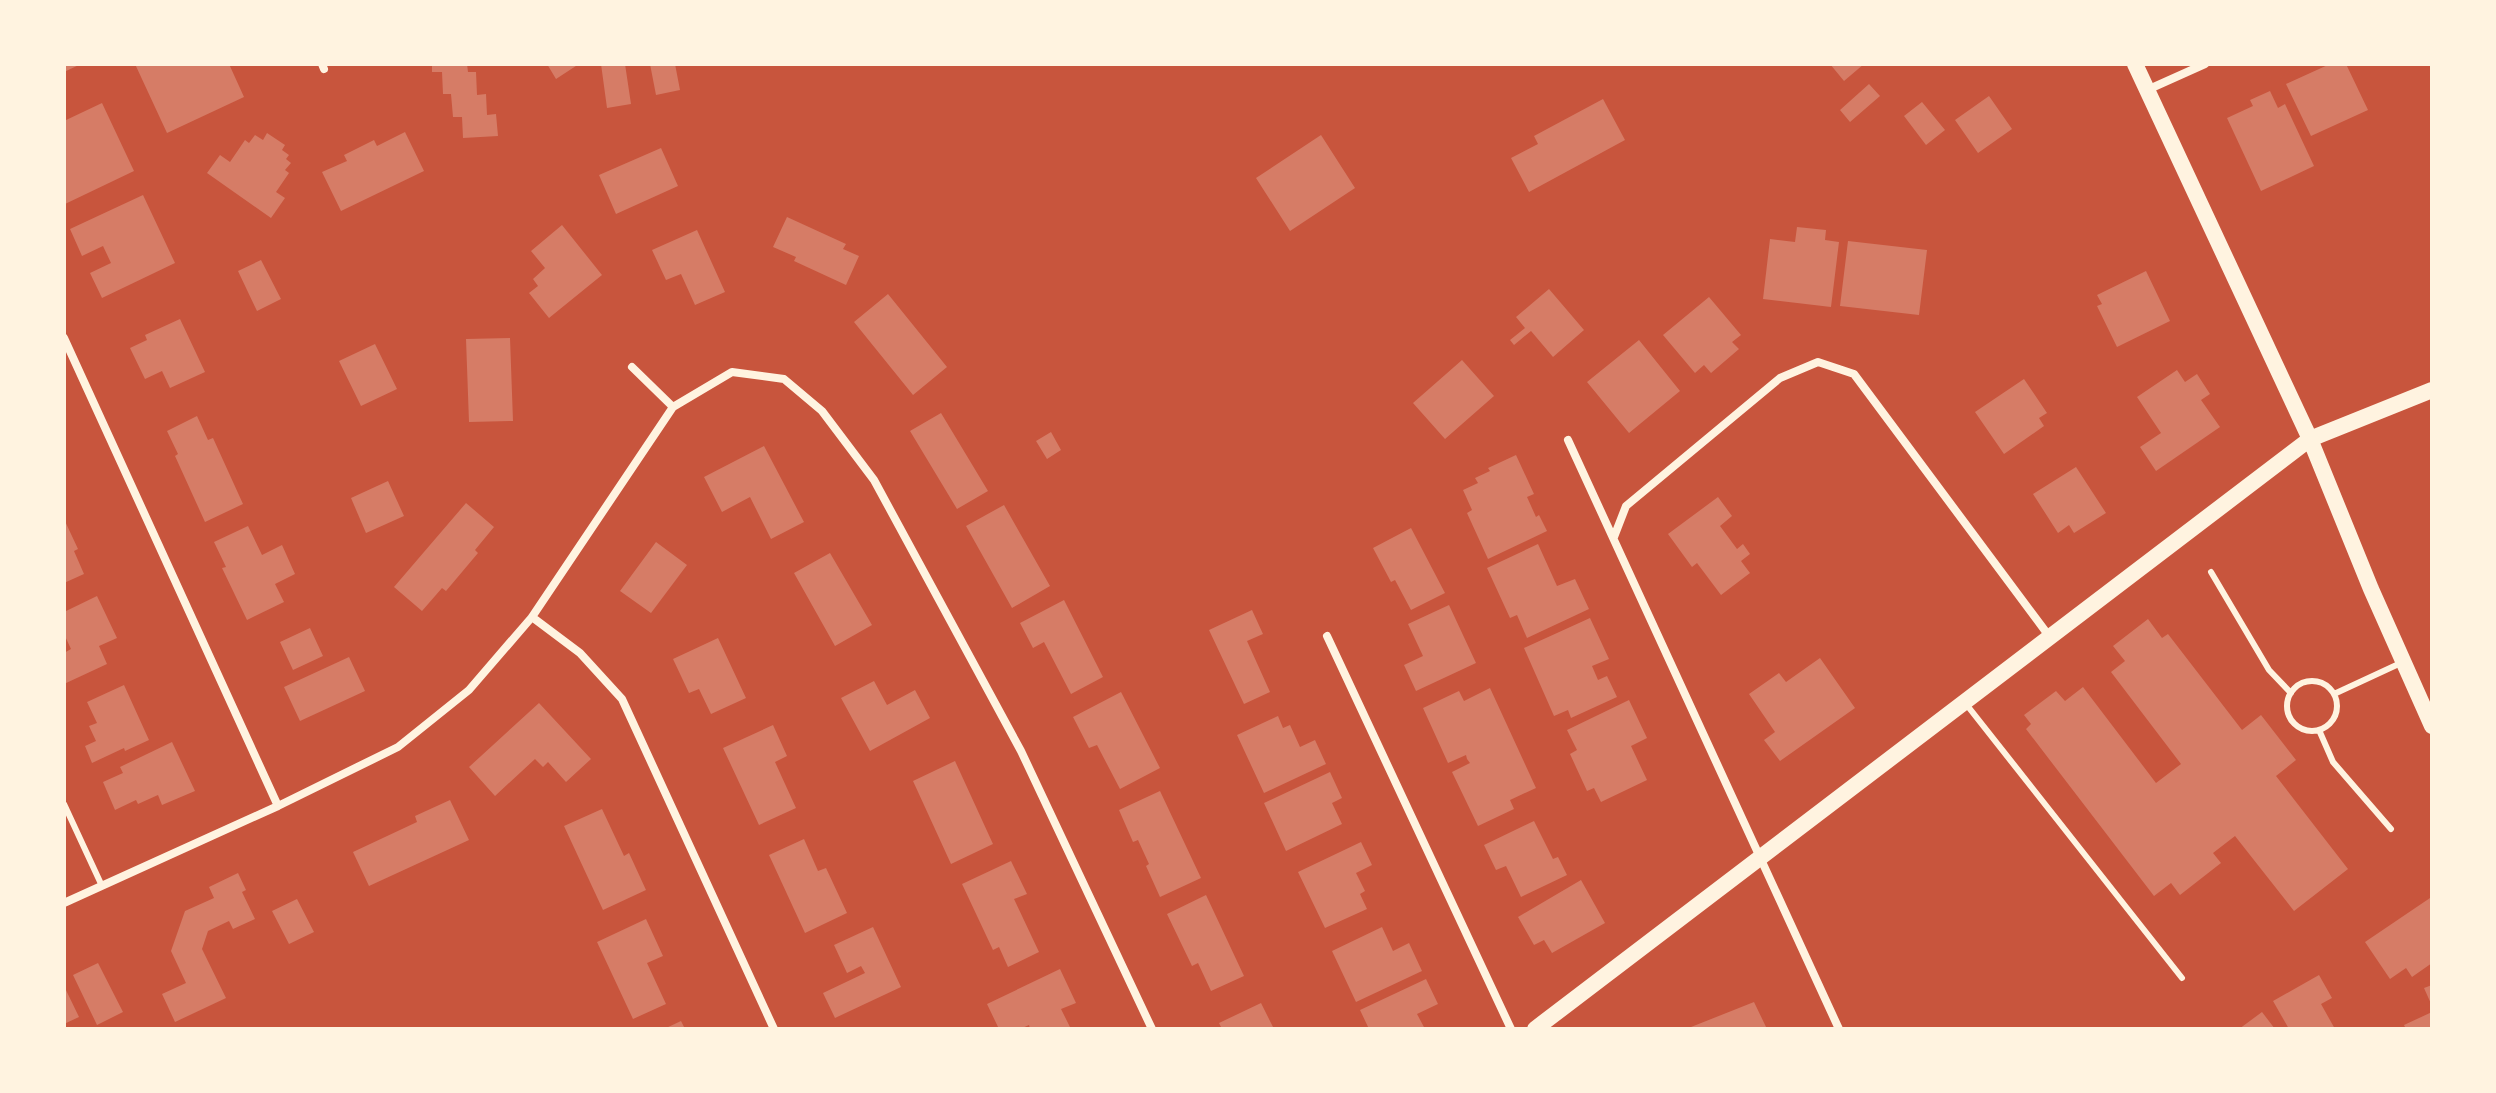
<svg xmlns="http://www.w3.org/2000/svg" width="2496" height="1093" font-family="'Open Sans',sans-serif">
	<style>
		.building { fill: #d67c66 }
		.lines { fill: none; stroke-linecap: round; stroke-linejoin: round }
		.service { stroke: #fff3e0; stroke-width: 6 }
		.minor { stroke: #fff3e0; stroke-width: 8 }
		.secondary { stroke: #fff3e0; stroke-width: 16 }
	</style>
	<rect width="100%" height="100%" fill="#c8553d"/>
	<!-- building -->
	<path class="building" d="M64,64H81L64,72Z
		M135,64H229L244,97L167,133Z
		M432,64H467L468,72H476L477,95L486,94L487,115L496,114L498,136L463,138L462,117H453L451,94H443L442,72H432Z
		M547,64H579L556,79Z
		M601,64H625L631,104L607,108Z
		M650,64H675L680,90L656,95Z
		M1830,64H1864L1844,81Z
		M2330,64H2346L2368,110L2311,136L2286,84Z
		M1869,84L1880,96L1850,122L1840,110Z
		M2270,91L2278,108L2285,104L2314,166L2261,191L2227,118L2253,106L2250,100Z
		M1989,96L2012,129L1978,153L1955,120Z
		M1603,99L1625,140L1529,192L1511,158L1538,144L1534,136Z
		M1922,102L1945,130L1926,145L1904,116Z
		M102,103L134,171L65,204L64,121Z
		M405,132L424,171L341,211L322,172L347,161L344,155L374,140L377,146Z
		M267,133L285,145L282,150L289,155L286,159L291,163L285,170L289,173L276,192L285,198L271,218L207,173L220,155L230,162L245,140L249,143L255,135L263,140Z
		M1321,135L1355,188L1290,231L1256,178Z
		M661,148L678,186L616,214L599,175Z
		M143,195L175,263L102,298L90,273L111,263L103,246L82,256L70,229Z
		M787,217L846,244L843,249L859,256L846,285L794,261L796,257L773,247Z
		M562,225L602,275L549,318L529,293L538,286L533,279L545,268L531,251Z
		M1797,227L1826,230L1825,240L1839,242L1831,307L1763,299L1770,239L1795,242Z
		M697,230L725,292L695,305L681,274L666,280L652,250Z
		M1848,241L1927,250L1919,315L1840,306Z
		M261,260L281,299L257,311L238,271Z
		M2146,271L2170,321L2117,347L2097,306L2102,304L2097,295Z
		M1549,289L1584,330L1553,357L1531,331L1514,345L1510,340L1525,328L1516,317Z
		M888,294L947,367L913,395L854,322Z
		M1709,297L1741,335L1732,342L1739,349L1711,373L1704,365L1695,373L1663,335Z
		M180,319L205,372L170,388L162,371L145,379L130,348L147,340L145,335Z
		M510,338L513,421L469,422L466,339Z
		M1639,340L1680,391L1629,433L1587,382Z
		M375,344L397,389L361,406L339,361Z
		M1462,360L1494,396L1445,439L1413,403Z
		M2177,370L2185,382L2197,374L2210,394L2201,400L2220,427L2156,471L2140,447L2161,433L2137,397Z
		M2024,379L2047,413L2039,418L2044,426L2004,454L1975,412Z
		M941,413L988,491L957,509L910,431Z
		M197,416L208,440L213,438L243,504L205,522L175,456L178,454L167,431Z
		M1051,432L1061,450L1047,459L1036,441Z
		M764,446L804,522L771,539L750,497L722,512L704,477Z
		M1516,455L1534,494L1527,497L1536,517L1539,515L1547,531L1488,559L1467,513L1472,510L1463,490L1478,483L1475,478L1490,471L1488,468Z
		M2076,467L2106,513L2074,533L2069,525L2058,533L2033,494Z
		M388,481L404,516L366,533L351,498Z
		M1718,497L1732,516L1720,526L1737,549L1743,544L1750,554L1741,561L1750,573L1721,595L1697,563L1692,567L1668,534Z
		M466,503L494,527L475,550L478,553L446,591L442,588L422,611L394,587Z
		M1004,505L1050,586L1012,608L966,526Z
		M64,519L78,549L74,551L84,574L64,583Z
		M248,526L262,555L282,545L295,574L275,584L284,602L247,620L222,568L226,567L214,542Z
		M1411,528L1445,593L1411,610L1395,580L1391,582L1373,548Z
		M656,542L687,565L651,613L620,591Z
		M1538,544L1557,586L1575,579L1589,609L1527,638L1517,615L1510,618L1487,568Z
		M830,553L872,625L835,646L794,573Z
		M97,596L117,638L99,646L107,664L64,684V653L71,649L64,634V612Z
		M1064,600L1103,677L1071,694L1044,642L1033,648L1020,623Z
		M1449,605L1476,663L1416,691L1404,665L1423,656L1408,624Z
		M1252,610L1263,634L1247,641L1270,692L1244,704L1209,630Z
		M1590,618L1609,659L1592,666L1598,680L1607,676L1617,697L1571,718L1568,710L1554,716L1524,648Z
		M2148,619L2162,638L2168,634L2242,730L2261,715L2296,760L2276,776L2348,869L2294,911L2235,836L2213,853L2221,863L2180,895L2171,883L2154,896L2026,729L2031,724L2024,715L2056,691L2065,701L2083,687L2156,783L2181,764L2111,672L2125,661L2113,646Z
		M310,628L323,656L293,670L280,642Z
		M718,638L746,698L711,714L699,689L689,693L673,659Z
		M349,657L365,691L300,721L284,687Z
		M1820,658L1855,708L1780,761L1764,740L1775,732L1749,694L1779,673L1786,682Z
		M874,681L887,705L915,690L930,718L870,751L841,698Z
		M124,685L149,740L125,751L124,748L92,763L85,746L96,741L89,726L97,723L87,702Z
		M1490,688L1536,788L1510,800L1514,809L1478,826L1452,772L1470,763L1467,759L1466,755L1448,763L1423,708L1459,691L1464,701Z
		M1121,692L1160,768L1120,789L1097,745L1089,748L1073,717Z
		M1629,700L1647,738L1631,746L1647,780L1601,802L1594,788L1587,791L1570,754L1577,750L1567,730Z
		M539,703L591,759L566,782L548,762L543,767L535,759L495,796L469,767Z
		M1278,716L1283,728L1290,725L1300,747L1315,740L1326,764L1264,793L1237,735Z
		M773,725L787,756L775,762L796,808L759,825L723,748Z
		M172,742L195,791L162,805L158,795L138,804L136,800L115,810L103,782L123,773L120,767Z
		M955,761L993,844L951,864L913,781Z
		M1330,772L1342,798L1332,803L1342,824L1286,851L1264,803Z
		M1160,791L1201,878L1160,897L1146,866L1149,864L1138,840L1133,842L1119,810Z
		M450,800L469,840L369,886L353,852L417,822L415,816Z
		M602,809L624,856L629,853L646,890L603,910L564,826Z
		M1534,821L1553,859L1558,857L1567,875L1521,897L1506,866L1496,870L1484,845Z
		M804,839L818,871L826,868L847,913L805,933L769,855Z
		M1361,842L1372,865L1356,873L1365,891L1360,894L1367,909L1325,928L1298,872Z
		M1011,861L1027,894L1014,899L1039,952L1008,967L999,947L993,950L962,884Z
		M238,873L246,890L242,892L255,919L233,929L229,921L208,931L202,949L226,998L175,1022L162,994L186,983L171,951L185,911L214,898L209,887Z
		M1581,880L1605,923L1552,953L1544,940L1534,945L1518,917Z
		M1206,895L1244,976L1211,991L1198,963L1192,966L1167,914Z
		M2430,898L2432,901V963L2412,977L2406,968L2390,979L2365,942Z
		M297,899L314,932L289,944L272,911Z
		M646,919L663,956L647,963L666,1004L633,1019L597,942Z
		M873,927L901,987L835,1018L823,993L865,973L861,966L847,973L834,945Z
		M1382,927L1393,951L1409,943L1422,971L1356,1002L1332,951Z
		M98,963L123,1012L97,1025L73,975Z
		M1060,969L1076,1003L1061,1009L1071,1029H1030L1029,1025L1020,1029H999L987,1004Z
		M2319,975L2332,998L2321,1004L2335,1029H2289L2273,1001Z
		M1426,979L1438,1004L1417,1014L1425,1029H1369L1360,1010Z
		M2432,985V1006L2424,988Z
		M64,986L79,1017L64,1024Z
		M1754,1002L1767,1029H1686Z
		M1261,1003L1274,1029H1222L1219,1023Z
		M2262,1012L2275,1029H2239Z
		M2432,1012V1029H2406L2404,1025Z
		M681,1021L685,1029H664Z"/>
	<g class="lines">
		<!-- service -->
		<path class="service" d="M2211,572L2269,670L2291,693
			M2287 706a25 25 0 1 1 50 0a25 25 0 1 1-50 0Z
			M2334,694L2403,662
			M1966,704L2182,978
			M2319,730L2333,762L2391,829
			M64,804L102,886"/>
		<!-- minor -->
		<path class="minor" d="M322,64L324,69
			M2147,90L2205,64
			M64,338L278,806
			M632,367L673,407
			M1568,440L1839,1029
			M1614,537L1626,506L1780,378L1818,362L1854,374L2049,636
			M532,617L580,653L622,699L774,1029
			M1327,636L1511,1029
			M64,903L278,806L398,747L469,690L532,617L673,407L732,372L784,379L822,411L874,480L1021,751L1152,1029"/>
		<!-- secondary -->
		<path class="secondary" d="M2135,64L2310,439L2371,589L2432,726
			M1535,1029L2310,439L2432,390"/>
	</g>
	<!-- border -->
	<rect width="2496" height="1093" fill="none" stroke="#fff3e0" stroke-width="132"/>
</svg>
